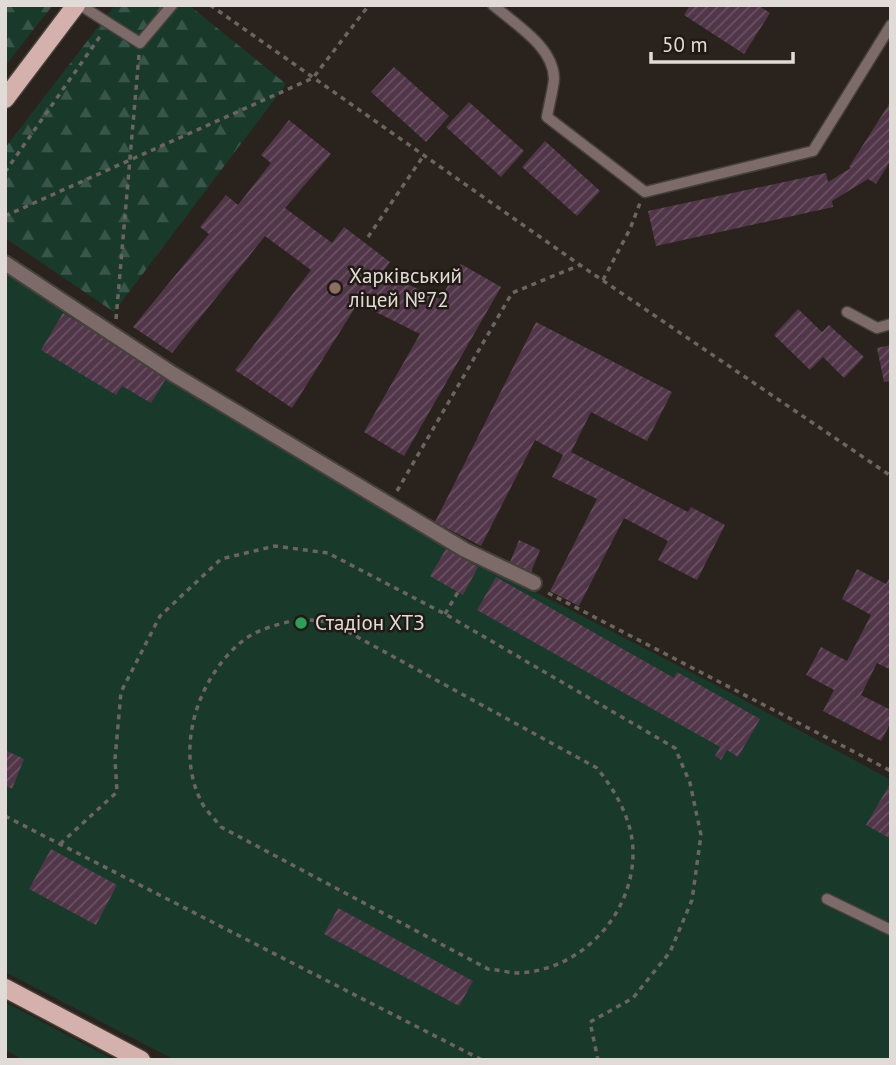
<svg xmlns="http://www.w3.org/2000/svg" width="896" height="1065" font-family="'PT Sans',sans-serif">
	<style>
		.grass { fill: #19392b }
		.forest { fill: url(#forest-firs) }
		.building { fill: url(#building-hatch) }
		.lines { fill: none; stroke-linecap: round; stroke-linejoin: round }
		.lane-casing { stroke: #47403b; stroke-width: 13 }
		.street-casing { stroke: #47403b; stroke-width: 18 }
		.primary-casing { stroke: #47403b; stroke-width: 21 }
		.path { stroke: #6b655f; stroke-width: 3.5; stroke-dasharray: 5 5; stroke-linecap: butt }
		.lane { stroke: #7c6b68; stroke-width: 10 }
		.street { stroke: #7c6b68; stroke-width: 14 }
		.primary { stroke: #d4b1ac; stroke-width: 18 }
		.education-dot { fill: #8d6e63; stroke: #211a14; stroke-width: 2.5 }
		.leisure-dot { fill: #2e9e5b; stroke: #211a14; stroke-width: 2.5 }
		.labels { text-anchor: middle; stroke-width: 5; stroke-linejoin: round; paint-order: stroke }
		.poi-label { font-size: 21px; fill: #e0dbd7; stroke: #211a14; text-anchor: start }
	</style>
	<defs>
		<pattern id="forest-firs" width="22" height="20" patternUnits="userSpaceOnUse" patternTransform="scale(1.75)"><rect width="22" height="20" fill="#19392b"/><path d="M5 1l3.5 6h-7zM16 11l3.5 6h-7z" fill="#3a5549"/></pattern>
		<pattern id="building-hatch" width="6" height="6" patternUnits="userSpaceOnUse" patternTransform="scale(1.75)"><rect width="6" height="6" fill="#513649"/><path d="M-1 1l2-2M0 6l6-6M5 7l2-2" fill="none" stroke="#6a5262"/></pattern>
	</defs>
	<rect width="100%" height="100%" fill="#2a231d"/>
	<!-- grass -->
	<path class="grass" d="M5,268L464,555L729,692L891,780V1060H175L5,972Z
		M5,1002L114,1060H23L5,1050Z"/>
	<!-- forest -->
	<path class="forest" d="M5,5H53L5,66Z
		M115,5H189L286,84L114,312L5,238V148Z"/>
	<!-- building -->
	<path class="building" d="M690,5H758L770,13L744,54L684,15Z
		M394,67L449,116L426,142L371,92Z
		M891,101V160L876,184L868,179L832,201L833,207L656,246L648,211L826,173L828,182L851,168L849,167Z
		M469,102L524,151L501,177L446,127Z
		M289,120L331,154L285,208L332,243L344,227L390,262L382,273L440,299L461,264L501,287L404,456L364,432L420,334L358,303L292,408L235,370L311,270L265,236L172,353L133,327L209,234L200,227L226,195L238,205L271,163L261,155Z
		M545,141L600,191L577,216L522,167Z
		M798,309L822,332L829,325L864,357L844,378L823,357L810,370L774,335Z
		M63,313L133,356L143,355L140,361L167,377L151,403L122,386L116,395L41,350Z
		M536,322L672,392L647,441L591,412L571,452L688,512L691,507L725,525L697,580L658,560L668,541L624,518L579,606L550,591L597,499L552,477L563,455L535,440L481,546L435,522Z
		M891,345V381L884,382L877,348Z
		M519,540L540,550L531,572L510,562Z
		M446,549L478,567L463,595L430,576Z
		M857,569L886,584L891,575V670L877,663L861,695L891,710V722L881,741L823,711L834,690L806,675L821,647L847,661L871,615L842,599Z
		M496,577L674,678L677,672L760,719L738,757L727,750L721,760L715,756L720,747L477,610Z
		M5,750L24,759L12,789L5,785Z
		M891,782V839L866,825Z
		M51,849L117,885L96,925L29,889Z
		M338,908L473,981L459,1006L324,934Z"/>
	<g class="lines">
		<defs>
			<path id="lane" d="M80,5L140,43L172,5
				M493,5C515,24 554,47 554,79C553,91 549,104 547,117L645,192L813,151L891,25
				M847,312L877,328L891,324
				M827,899L891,930"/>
			<path id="street" d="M5,263L173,374L465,550L534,583"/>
			<path id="primary" d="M5,99L76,5
				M5,988L141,1060"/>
		</defs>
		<!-- lane casing -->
		<use href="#lane" class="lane-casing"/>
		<!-- street casing -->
		<use href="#street" class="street-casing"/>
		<!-- primary casing -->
		<use href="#primary" class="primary-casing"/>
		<!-- path -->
		<path class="path" d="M210,5L580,265L891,476
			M5,172L101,35
			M5,216L313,78L369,5
			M368,237L424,155
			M603,280L630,229L640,203
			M116,319L139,55
			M397,491L512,293L580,265
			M548,593L891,771
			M445,614L458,592
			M300,619L330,622L597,768C617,793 634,823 633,856C631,917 581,969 520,973C510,973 499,970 488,969L221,827C215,819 205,810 201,801C175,749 197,680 240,643C256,629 279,624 300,619Z
			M5,816L482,1060
			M60,844L117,792L115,759L121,692L160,616L221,559L275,546L328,553L445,614L675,748L690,783L701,835L692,900L670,952L633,998L590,1022L598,1060"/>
		<!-- lane -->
		<use href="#lane" class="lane"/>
		<!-- street -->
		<use href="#street" class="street"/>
		<!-- primary -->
		<use href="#primary" class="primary"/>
	</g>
	<!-- markers -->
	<circle class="education-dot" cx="335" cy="288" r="7"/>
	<circle class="leisure-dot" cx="301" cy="623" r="7"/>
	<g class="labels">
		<!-- poi labels -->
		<g class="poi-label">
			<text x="349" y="283">Харківський<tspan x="349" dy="24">ліцей №72</tspan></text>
			<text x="315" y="630">Стадіон ХТЗ</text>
		</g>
	</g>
	<!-- border -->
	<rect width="896" height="1065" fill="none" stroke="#e0dbd7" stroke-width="14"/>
	<!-- scale -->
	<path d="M651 52v10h142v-10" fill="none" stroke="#e0dbd7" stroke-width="3.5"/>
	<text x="662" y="52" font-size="21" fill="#e0dbd7" stroke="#211a14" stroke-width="5" paint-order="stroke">50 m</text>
</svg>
